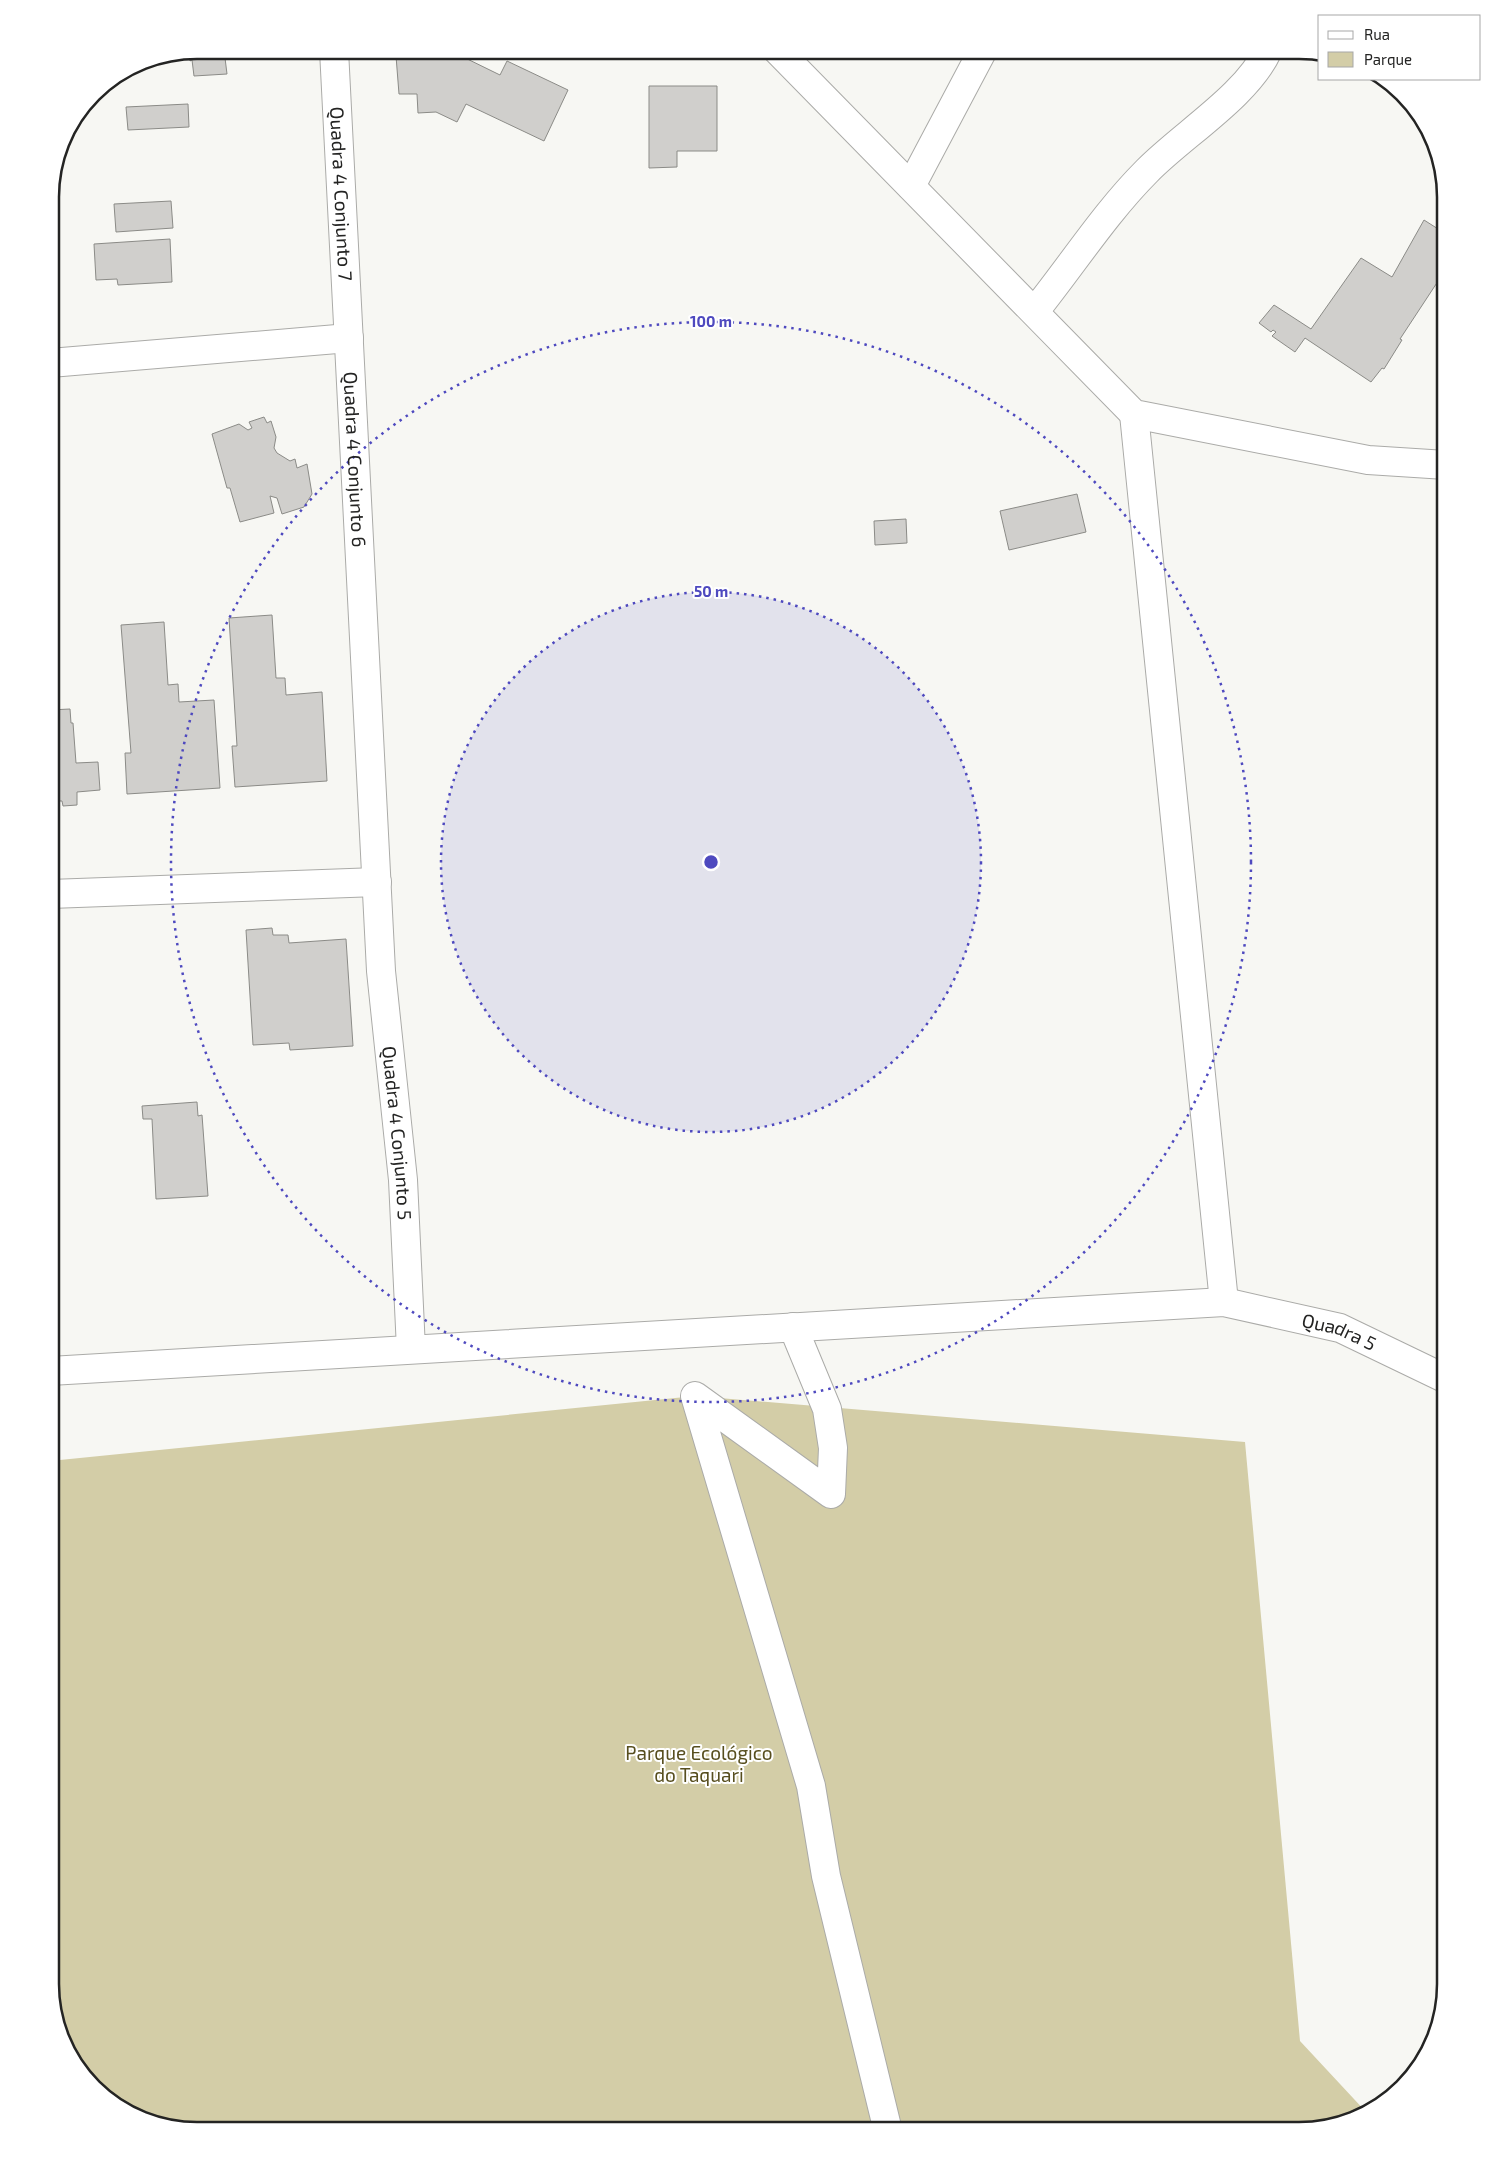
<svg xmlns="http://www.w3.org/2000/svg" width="1496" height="2181" font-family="'Exo 2',sans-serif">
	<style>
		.green { fill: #d3cda7 }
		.building { fill: #d0cfcc; stroke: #8b8b87 }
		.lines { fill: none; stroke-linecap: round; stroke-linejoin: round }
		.street-casing { stroke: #ababa8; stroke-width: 30 }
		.street { stroke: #fff; stroke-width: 28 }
		.ring { fill: none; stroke: #4e49bf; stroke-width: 2.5; stroke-dasharray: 2.5 5 }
		.labels { text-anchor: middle; stroke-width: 4; stroke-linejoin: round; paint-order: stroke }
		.street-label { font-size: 19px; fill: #242423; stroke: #fff }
		.park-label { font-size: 19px; fill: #574e1e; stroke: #fff }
		.rim { fill: none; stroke: #242423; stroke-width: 2.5 }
		.centre { fill: #4e49bf; stroke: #fff; stroke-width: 2.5 }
		.ring-label { font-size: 15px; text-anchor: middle; font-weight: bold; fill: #4e49bf; stroke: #fff; stroke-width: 4; stroke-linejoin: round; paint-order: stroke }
	</style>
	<rect width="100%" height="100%" fill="#f7f7f3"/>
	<!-- green -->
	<path class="green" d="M695,1396L1245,1442L1300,2041L1367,2113L1299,2131H187L123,2111L70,2057L50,1984V1461Z"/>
	<!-- building -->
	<path class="building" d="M197,50H270V55L225,58L227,74L194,76L192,60L190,61L189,52Z
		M453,52L500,75L507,61L568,90L544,141L466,104L457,122L436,112L418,113L417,94H399L396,56Z
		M649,86H717V151H677V167L649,168Z
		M188,104L189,127L128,130L126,107Z
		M171,201L173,228L116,232L114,204Z
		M1424,220L1446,234V269L1400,339L1402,340L1384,369L1382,368L1371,382L1305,338L1295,352L1272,336L1276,332L1273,330L1271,332L1259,323L1274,305L1311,329L1361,258L1392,277Z
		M170,239L172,282L118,285L117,279L96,280L94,244Z
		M264,417L267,423L271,421L276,437L274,448L277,453L290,461L295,459L297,468L307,464L312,494L304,507L282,514L277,498L270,496L274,513L240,522L230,488H227L212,434L239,424L248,430L252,428L249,422Z
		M1077,494L1086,532L1009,550L1000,511Z
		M906,519L907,543L875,545L874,521Z
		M272,615L276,678H285L286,695L322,692L327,781L235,787L232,746H237L229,618Z
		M164,622L168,685L178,684L179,702L214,700L220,788L127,794L125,753H131L121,625Z
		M70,709L71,723H73L76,763L98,762L100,790L77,792V805L63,806L62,801H50V710Z
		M272,928L273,935H288L289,943L346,939L353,1046L290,1050L289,1043L253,1045L246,930Z
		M197,1102L198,1116L202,1115L208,1196L156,1199L152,1119H143L142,1106Z"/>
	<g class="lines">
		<defs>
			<g id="street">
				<path id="s1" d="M334,50L381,971L403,1180L411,1349"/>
				<path d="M777,50L1134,414L1368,460L1446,465"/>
				<path d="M911,186L983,50"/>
				<path d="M1035,311C1072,265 1105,213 1147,171C1182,135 1247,96 1268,50"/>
				<path d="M50,363L349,338"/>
				<path d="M1134,414L1224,1302"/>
				<path d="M50,894L377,882"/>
				<path d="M793,1327L827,1409L833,1448L831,1494L695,1396L811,1786L826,1876L888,2131"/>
				<path id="s2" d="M50,1371L1224,1302L1340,1328L1446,1379"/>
			</g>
		</defs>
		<!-- street casing -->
		<use href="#street" class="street-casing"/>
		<!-- street -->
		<use href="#street" class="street"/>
	</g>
	<!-- distance rings -->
	<circle cx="711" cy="862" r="270" fill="#4e49bf" fill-opacity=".12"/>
	<g class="ring">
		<circle cx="711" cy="862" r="270"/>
		<circle cx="711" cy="862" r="540"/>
	</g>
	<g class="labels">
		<!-- street labels -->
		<g class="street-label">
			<text dy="7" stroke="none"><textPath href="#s1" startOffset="144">Quadra 4 Conjunto 7</textPath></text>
			<text dy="7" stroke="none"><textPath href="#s1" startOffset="410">Quadra 4 Conjunto 6</textPath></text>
			<text dy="7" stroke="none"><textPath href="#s1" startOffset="1085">Quadra 4 Conjunto 5</textPath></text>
			<text dy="7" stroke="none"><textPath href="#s2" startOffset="1295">Quadra 5</textPath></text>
		</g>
		<!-- park labels -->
		<g class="park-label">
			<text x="699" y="1760">Parque Ecológico<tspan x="699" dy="22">do Taquari</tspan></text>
		</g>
	</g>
	<!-- crop -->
	<path d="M0 0H1496V2181H0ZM197 59H1299A138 138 0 0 1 1437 197V1984A138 138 0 0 1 1299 2122H197A138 138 0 0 1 59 1984V197A138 138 0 0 1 197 59Z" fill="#fff" fill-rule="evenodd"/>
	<path class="rim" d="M197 59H1299A138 138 0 0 1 1437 197V1984A138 138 0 0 1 1299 2122H197A138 138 0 0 1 59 1984V197A138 138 0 0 1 197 59Z"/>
	<circle cx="711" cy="862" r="8" class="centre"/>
	<g class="ring-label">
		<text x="711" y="327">100 m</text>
		<text x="711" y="597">50 m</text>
	</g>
	<!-- legend -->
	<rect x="1318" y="15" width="162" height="65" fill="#ffffff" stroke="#a7a7a7"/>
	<rect x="1328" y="31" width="25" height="8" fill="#ffffff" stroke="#a7a7a7"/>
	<text x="1364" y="40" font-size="15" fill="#242423">Rua</text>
	<rect x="1328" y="52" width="25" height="15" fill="#d3cda7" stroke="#a7a7a7"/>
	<text x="1364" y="65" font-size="15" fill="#242423">Parque</text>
</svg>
